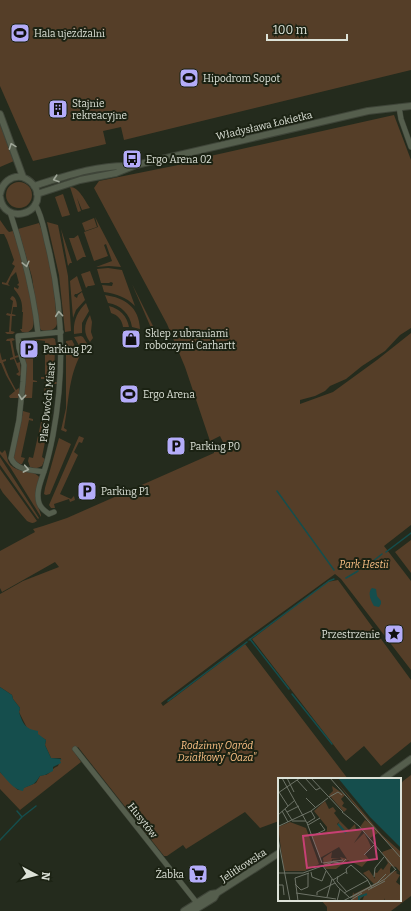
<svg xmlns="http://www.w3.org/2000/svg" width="411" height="911" font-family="Bitter,serif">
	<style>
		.green { fill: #553e28 }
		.water { fill: #154e4d }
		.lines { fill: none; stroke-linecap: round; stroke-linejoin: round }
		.stream { stroke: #154e4d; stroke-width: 1.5 }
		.minor-casing { stroke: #3f4539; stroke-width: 6 }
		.tertiary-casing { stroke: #3f4539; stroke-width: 8 }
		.minor { stroke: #555e4d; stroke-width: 5 }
		.tertiary { stroke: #555e4d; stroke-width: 6 }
		.oneway { stroke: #a0a799 }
		.labels { text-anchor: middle; stroke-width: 4; stroke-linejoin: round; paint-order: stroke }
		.poi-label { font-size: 10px; fill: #dde2d8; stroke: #1b2213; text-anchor: start }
		.street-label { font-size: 10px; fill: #dde2d8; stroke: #1b2213 }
		.park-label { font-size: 10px; font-style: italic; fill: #fdc286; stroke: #1b2213 }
		.inset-river { fill: none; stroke: #154e4d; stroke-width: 2 }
		.inset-road { fill: none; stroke: #6e7468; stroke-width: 1 }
		.view { fill: #c74074; fill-opacity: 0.15; stroke: #c74074; stroke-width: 2 }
		.inset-edge { fill: none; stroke: #dde2d8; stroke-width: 2 }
	</style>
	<rect width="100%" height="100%" fill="#242b1d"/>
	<!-- green -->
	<path class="green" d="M0,0H411V70L124,140L121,127L103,131L106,144L33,161L0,86Z
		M394,115L411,160V328L400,335L385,351L362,366L346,379L330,386L325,391L315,396L300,400V404L333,392L377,360L411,333V525L384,546L411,581V670L341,579L335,574L243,641L161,703L163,706L245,644L348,779H279V821L260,828L245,812L186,849L183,845L167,856H164L78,747L73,750L81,762L20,810L0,789V772L18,790L36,783L40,776C42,775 44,775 46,775C51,773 52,768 58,766L61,758H51L45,745L46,740L27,728L19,712L20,708L13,699L12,695L0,687V594L23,581L59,567L55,562L2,592L0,588V551L35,532L33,529L43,526L67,518L214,453V449L224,444L220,436L210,441L185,367L167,324L94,188L99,181L198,161L197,159Z
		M0,124L14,161L0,167Z
		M6 195a13 13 0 1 1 26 0a13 13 0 1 1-26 0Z
		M70,187C79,187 85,201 90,208L82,210L77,198L81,211L78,212Z
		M63,194L70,215L62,217L55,197Z
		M95,217L121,267L109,266L96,267L112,261L106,244L104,245L108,256L94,261L84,232L98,227Z
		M94,218L97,227L85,231L82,223Z
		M0,220L7,230L9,232L13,231C19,248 40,315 32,329L27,333L22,332L20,329H22L23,312H22C23,302 20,296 14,289V287L18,289L19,286L17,285L19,283L16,272L11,277L8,284L10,286L2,284V282L6,283L15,266L12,264L14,260L7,240L4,234H0Z
		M47,222L58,225L68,276L71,331L65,332L59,275Z
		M39,223C50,248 54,284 56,312C57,315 58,321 57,324C55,331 47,332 41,330L39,327L32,277L18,229Z
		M61,229L72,263H70L68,266Z
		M78,235L86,257H83L77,261L69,238H74Z
		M108,268L122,270L135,306C126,297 117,294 104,292L102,285L112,286L113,283L111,282L109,283H101L97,269Z
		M90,271L95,285L90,286H88L86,288L81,274Z
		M77,276L82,291L77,294H75L74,296L77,298L78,295L82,292L85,300L76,310L73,318L70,281Z
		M132,284L158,336L155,337Z
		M105,295C125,298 139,307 140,329L132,327C130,314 121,305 108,303Z
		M12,296C16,297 17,303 17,307H13L12,314L16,315L15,316H12L11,331L15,332L13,334H7L5,332H9L10,316L6,315L7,313L11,314L13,301L10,299Z
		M86,303L89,311L82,323V333L74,334C73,321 77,312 86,303Z
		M109,306C120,309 127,316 129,327H123C122,320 118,315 111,313Z
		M90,315L92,322L91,332L93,338L90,342C83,333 84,324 90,315Z
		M81,336L83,337L88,345L83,352L74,337Z
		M13,338L15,340L12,341L15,356L19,355V357L15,358L17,363L20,362L21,375L19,376L16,374L19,372L14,359L10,360V358L13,357L10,341H6L7,339Z
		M53,338L55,339L56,345H55L54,382H58V384H53L52,397H44L45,379H41V377H45V341L37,340V344H33V380L37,381V382H33L32,398H24L26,365L24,356L26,355L24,347L25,343L30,340Z
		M72,340L75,346L81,354C68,377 69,403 64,428L67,430L66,432L61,430L66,408V341Z
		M0,352L2,360L6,359V361L3,362L9,377L16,390L19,388V398H10L9,396L15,391L6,375L1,363H0Z
		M23,411L30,413L29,418L33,419V421L29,420L21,457L25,458L22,464H20L14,460V456Z
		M42,418L49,422L42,457L45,459L42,466C38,468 35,469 30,467L28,461L29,457L33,458Z
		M79,436L84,438L82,443L79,442L74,452L78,455L60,494L71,499L74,496L75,500L70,502L69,499L54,504L55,508H51L49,505Z
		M59,438L71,444L50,494L46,495L44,494L45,488Z
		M5,450C8,455 6,463 13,467C21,473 34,469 40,478L38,506L41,515V517L10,467L0,454V451L2,453Z
		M0,457L39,518L38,519L0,465Z
		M0,469L37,521C33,524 31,523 27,521L3,493L0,488Z
		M411,540V573L395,552Z
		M338,580L411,680V742L381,766L364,746L346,761L252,639L327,582Z
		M411,775V896L391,911H327V907L321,900H400V786L403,781Z"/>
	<!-- water -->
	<path class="water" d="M372,588L376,589L377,596L381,601V604L379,607L374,606C371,601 367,593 372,588Z
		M0,687L12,695L13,699L20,708L19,712C23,724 25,729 38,731V734L46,740L45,745L51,758L62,759L60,760L61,763L53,767V771L45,775L40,776C33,786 35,783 24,788L23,791C14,790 6,779 0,772Z"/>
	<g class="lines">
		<!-- stream -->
		<path class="stream" d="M277,491L334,570
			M386,552L411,533
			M372,562L382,554
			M346,578L358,571
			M250,639L289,689
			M249,640L329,581L334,579
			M292,694L332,744
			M168,701L247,642
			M17,811L22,817
			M0,840L22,817L36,806"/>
		<defs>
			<path id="minor" d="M399,107L401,119L411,147
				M35,204C42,215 44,229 47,242C63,305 65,370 53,435C51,445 49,455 46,465C43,477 35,491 39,503C41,509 45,511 49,514L54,512
				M10,212C23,252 34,292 38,334
				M44,472C33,470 16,471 11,458L19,420L23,382L24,365L19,348L18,336L61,332
				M75,749L197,903"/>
			<path id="tertiary" d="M0,114L23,177
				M34,186C66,176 96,165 130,166
				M0,194C2,183 11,175 22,177C28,179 33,183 36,189C46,214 4,226 0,197
				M37,194L80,180L116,173L136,165L368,111L411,106
				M383,779L411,759
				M184,911L211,894L217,893
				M193,911L214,898L217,893L279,853"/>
		</defs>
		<!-- minor casing -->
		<use href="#minor" class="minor-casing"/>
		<!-- tertiary casing -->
		<use href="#tertiary" class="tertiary-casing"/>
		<!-- minor -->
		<use href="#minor" class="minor"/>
		<!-- tertiary -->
		<use href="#tertiary" class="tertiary"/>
	</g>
	<!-- one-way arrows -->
	<defs><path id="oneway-chevron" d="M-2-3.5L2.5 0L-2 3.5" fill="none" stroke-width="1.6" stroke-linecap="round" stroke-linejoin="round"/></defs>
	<g class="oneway">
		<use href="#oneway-chevron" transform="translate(12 146) rotate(-110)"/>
		<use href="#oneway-chevron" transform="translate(56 179) rotate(162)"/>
		<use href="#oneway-chevron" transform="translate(26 264) rotate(76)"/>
		<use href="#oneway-chevron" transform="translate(59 314) rotate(-95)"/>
		<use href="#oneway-chevron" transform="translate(22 397) rotate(96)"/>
		<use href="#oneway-chevron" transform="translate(26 469) rotate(11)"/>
	</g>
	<!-- icons -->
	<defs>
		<symbol id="stadium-square" viewBox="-11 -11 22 22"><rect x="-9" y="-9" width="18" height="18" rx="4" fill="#b4acf9" stroke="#1b2213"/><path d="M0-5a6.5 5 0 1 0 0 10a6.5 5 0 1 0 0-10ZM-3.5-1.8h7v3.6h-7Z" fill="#111"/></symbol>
		<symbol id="building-square" viewBox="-11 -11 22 22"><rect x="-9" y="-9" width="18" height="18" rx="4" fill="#b4acf9" stroke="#1b2213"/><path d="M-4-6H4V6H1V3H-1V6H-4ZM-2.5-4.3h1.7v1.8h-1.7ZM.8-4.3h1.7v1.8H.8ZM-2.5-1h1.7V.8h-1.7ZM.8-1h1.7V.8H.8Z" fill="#111"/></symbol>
		<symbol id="bus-square" viewBox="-11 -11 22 22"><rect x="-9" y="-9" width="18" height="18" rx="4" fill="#b4acf9" stroke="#1b2213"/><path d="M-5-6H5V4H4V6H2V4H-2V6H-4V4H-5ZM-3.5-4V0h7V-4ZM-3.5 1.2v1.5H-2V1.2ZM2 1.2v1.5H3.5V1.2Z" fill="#111"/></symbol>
		<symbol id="shop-square" viewBox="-11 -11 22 22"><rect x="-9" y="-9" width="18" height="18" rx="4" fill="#b4acf9" stroke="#1b2213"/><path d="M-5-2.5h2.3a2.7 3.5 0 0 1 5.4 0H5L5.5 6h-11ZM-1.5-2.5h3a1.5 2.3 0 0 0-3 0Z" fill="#111"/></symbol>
		<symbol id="parking-square" viewBox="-11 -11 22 22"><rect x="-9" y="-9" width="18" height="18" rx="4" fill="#b4acf9" stroke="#1b2213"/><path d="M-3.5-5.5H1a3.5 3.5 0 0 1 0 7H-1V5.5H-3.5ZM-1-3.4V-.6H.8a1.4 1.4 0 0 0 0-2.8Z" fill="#111"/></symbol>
		<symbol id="sight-square" viewBox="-11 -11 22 22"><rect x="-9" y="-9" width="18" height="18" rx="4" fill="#b4acf9" stroke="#1b2213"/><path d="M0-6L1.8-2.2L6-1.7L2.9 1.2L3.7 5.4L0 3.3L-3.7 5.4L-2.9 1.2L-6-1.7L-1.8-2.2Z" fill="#111"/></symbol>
		<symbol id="supermarket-square" viewBox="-11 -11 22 22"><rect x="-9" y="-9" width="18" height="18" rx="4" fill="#b4acf9" stroke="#1b2213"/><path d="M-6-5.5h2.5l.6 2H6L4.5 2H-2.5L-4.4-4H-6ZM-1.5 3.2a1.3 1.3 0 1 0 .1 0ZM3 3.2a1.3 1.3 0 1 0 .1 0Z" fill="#111"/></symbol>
	</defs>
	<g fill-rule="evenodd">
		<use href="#stadium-square" x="9" y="22" width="22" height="22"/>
		<use href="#stadium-square" x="178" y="67" width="22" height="22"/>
		<use href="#building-square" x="47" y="98" width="22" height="22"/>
		<use href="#bus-square" x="121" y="148" width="22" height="22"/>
		<use href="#shop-square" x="120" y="328" width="22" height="22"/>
		<use href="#parking-square" x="18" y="338" width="22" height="22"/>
		<use href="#stadium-square" x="118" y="383" width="22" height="22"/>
		<use href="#parking-square" x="165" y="435" width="22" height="22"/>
		<use href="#parking-square" x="76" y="480" width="22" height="22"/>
		<use href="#sight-square" x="383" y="623" width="22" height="22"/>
		<use href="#supermarket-square" x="187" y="863" width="22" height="22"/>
	</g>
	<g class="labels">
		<!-- poi labels -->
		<g class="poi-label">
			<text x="34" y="37">Hala ujeżdżalni</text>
			<text x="203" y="82">Hipodrom Sopot</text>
			<text x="72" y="107">Stajnie<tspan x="72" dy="12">rekreacyjne</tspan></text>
			<text x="146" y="163">Ergo Arena 02</text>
			<text x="145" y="337">Sklep z ubraniami<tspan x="145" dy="12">roboczymi Carhartt</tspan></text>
			<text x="43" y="353">Parking P2</text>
			<text x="143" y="398">Ergo Arena</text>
			<text x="190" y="450">Parking P0</text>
			<text x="101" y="495">Parking P1</text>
			<text x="380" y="638" text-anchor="end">Przestrzenie</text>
			<text x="184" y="878" text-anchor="end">Żabka</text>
		</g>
		<!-- street labels -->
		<g class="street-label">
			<text transform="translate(264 125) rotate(-13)" y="4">Władysława Łokietka</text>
			<text transform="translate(47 402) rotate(-84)" y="4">Plac Dwóch Miast</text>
			<text transform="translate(143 820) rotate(52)" y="4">Husytów</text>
			<text transform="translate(243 865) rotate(-33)" y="4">Jelitkowska</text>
		</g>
		<!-- park labels -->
		<g class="park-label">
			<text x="364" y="568">Park Hestii</text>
			<text x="217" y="749">Rodzinny Ogród<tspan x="217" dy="12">Działkowy "Oaza"</tspan></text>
		</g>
	</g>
	<!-- overview -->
	<g transform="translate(278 778)">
		<rect width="123" height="123" fill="#242b1d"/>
		<path d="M59,4L84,33L104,57L123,74V95L118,89L113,88L112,91V95L117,93L123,95L119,94L118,95L122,97L118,104L123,108V123H107L106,120V123H84L87,116L81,122L74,123L75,114L76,116L96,106L85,95L91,92L97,101L96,94L99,95L103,90L105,92L110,85L104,74L115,70L92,46L100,55L92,60L82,49L87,42L90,44ZM54,8L67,17L63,21L66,25L64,28L69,31L66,34L51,17L55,13ZM47,23L51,31L55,29L58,33L56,35L62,43L59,46L67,55L60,46L62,43L71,52L77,46L78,51L84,53L76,65L86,55L90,62L93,69L87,76L91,81L84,89L70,82L58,91H48L46,88L45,80L54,74L53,80L62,81H54L53,86L56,85L55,84V82H61L55,83L60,84L58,87L63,85L62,88L64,85L61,84L64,83L61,82H64L62,79L69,81L61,69L42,80L34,58L49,53V49L36,33ZM12,44L28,50L41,86L27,93H6L0,49Z" fill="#553e28"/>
		<path d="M60,0H123V70L92,39Z" fill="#154e4d"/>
		<path class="inset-river" d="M60,46L68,55M81,123V119L89,116"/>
		<path class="inset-road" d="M4,0L29,45L44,85M9,0L16,14M27,0L38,12L42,10M33,0L65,34M52,0L123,80M19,2L29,13M1,14L10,28M0,15L22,0M51,19L60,14L64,17M28,20L38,30M7,31L14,42M4,33L10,44M9,34L21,28M64,34L81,48L118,92M0,37L17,22M14,43H28M29,45L37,40L33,33M30,47L42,40M1,48L33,33L50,20M34,58L47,52L42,45M0,60L12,123M86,77L97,66M55,84L64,85L68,81M45,85L65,82M45,88L60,109L72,120L107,101L118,91M33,94L34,99L44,103L48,93M0,95H25L55,84M69,96L68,91L73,87L89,101L94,110M60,98L59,103L69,114M96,99L97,90L106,79M55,102L68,94M17,106L23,112L30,109V95M0,107H5L6,117M90,112L107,103M18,115L58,121M66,115L90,102M39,117V114L57,105M49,119L54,101M73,122L84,115M20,123L17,100L31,95M59,123L62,111M65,123L99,105L108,96"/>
		<path class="view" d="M95,50L99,81L29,90L25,58Z"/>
		<rect width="123" height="123" class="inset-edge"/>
	</g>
	<!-- north arrow -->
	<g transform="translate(36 875) rotate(97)" stroke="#1b2213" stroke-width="3" paint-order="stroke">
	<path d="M0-3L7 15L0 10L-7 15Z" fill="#dde2d8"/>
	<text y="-6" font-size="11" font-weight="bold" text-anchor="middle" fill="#dde2d8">N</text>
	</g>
	<!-- scale -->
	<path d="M267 34v6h80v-6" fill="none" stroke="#dde2d8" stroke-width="2"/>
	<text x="273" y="34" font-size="12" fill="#dde2d8" stroke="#1b2213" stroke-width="3" paint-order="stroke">100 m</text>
</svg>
